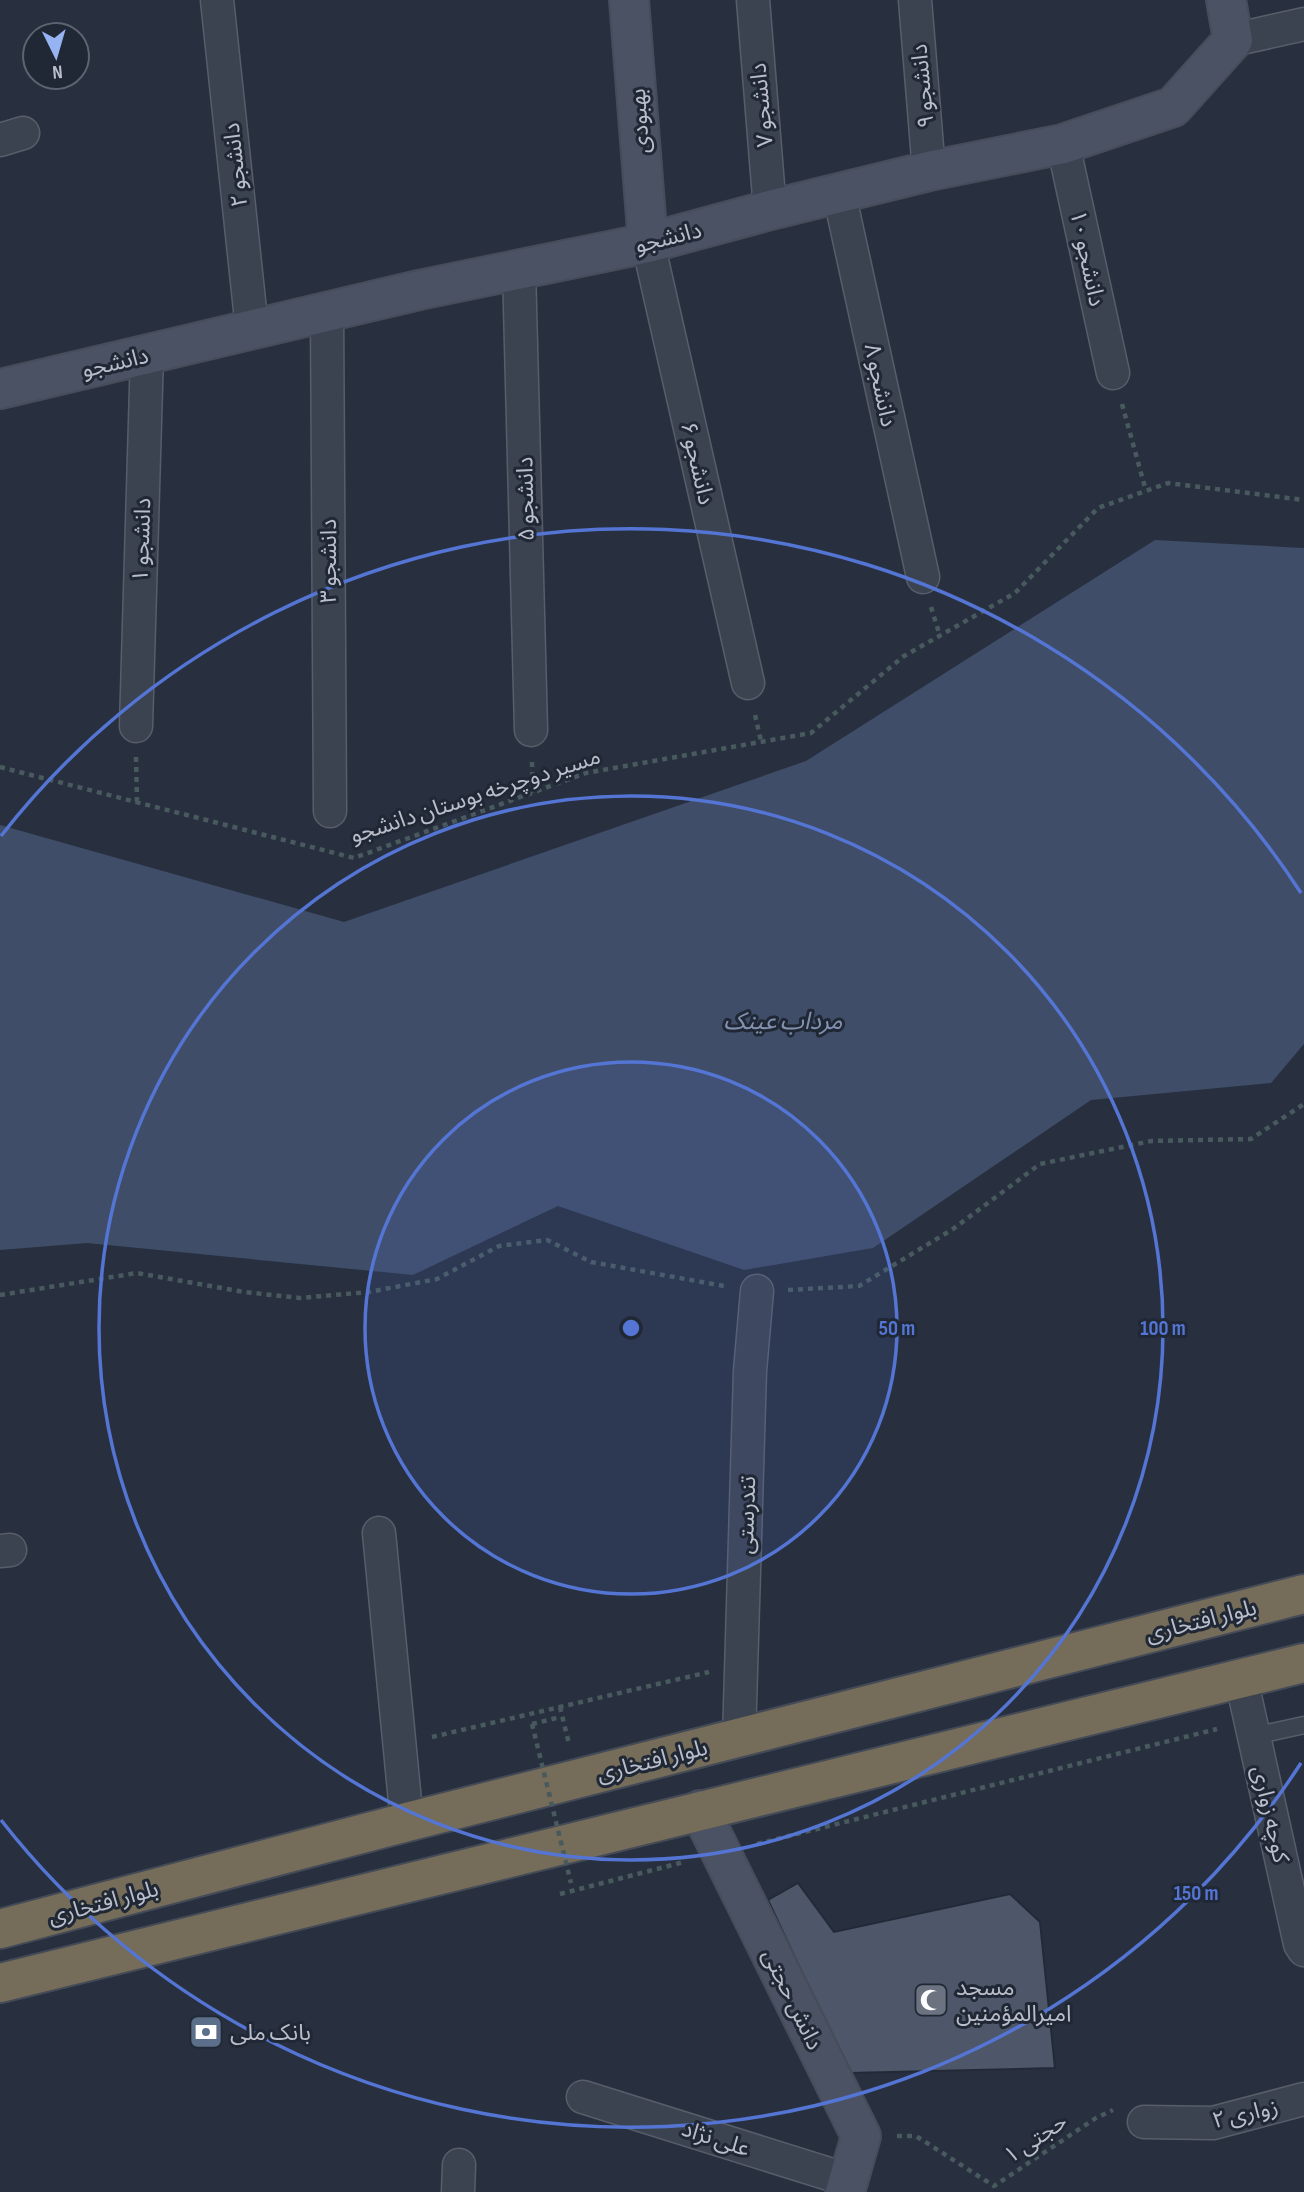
<svg xmlns="http://www.w3.org/2000/svg" width="1304" height="2192" font-family="'Sofia Sans Condensed','Noto Sans Arabic',sans-serif">
	<style>
		.water { fill: #3f4d68 }
		.building { fill: #4e5769; stroke: #232a37; stroke-width: 2 }
		.lines { fill: none; stroke-linecap: round; stroke-linejoin: round }
		.lane-casing { stroke: #575e6a; stroke-width: 19 }
		.street-casing { stroke: #575e6a; stroke-width: 35 }
		.secondary-casing { stroke: #464c59; stroke-width: 42 }
		.highway-casing { stroke: #444b57; stroke-width: 42 }
		.path { stroke: #485a5e; stroke-width: 4.5; stroke-dasharray: 5 5; stroke-linecap: butt }
		.lane { stroke: #3c4350; stroke-width: 16 }
		.street { stroke: #3c4350; stroke-width: 32 }
		.secondary { stroke: #4a5263; stroke-width: 38 }
		.highway { stroke: #756c59; stroke-width: 38 }
		.path-bridge { stroke: #485a5e; stroke-width: 4.5; stroke-dasharray: 5 5; stroke-linecap: butt }
		.ring { fill: none; stroke: #5475d3; stroke-width: 3.5 }
		.labels { text-anchor: middle; stroke-width: 6; stroke-linejoin: round; paint-order: stroke }
		.street-label { font-size: 23px; fill: #b9beca; stroke: #202835 }
		.poi-label { font-size: 23px; fill: #b9beca; stroke: #202835; text-anchor: start }
		.water-label { font-size: 24px; font-style: italic; fill: #8292b0; stroke: #202835 }
		.centre { fill: #5475d3; stroke: #202835; stroke-width: 3.5 }
		.ring-label { font-size: 21px; text-anchor: middle; font-weight: bold; fill: #5475d3; stroke: #202835; stroke-width: 6; stroke-linejoin: round; paint-order: stroke }
	</style>
	<rect width="100%" height="100%" fill="#283040"/>
	<!-- water -->
	<path class="water" d="M1155,540L1304,548V1044L1271,1083L1091,1100L873,1248L744,1270L558,1206L413,1275L87,1243L0,1250V825L344,922L806,761Z"/>
	<!-- building -->
	<path class="building" d="M798,1883L834,1932L1010,1894L1040,1922L1055,2068L849,2073L768,1900Z"/>
	<g class="lines">
		<defs>
			<path id="lane" d="M1254,1736L1304,1725"/>
			<path id="street" d="M217,0L252,329
				M753,0L770,210
				M915,0L929,171
				M1233,40L1304,24
				M0,140L23,133
				M1063,144L1113,373
				M839,193L923,577
				M648,243L748,683
				M519,268L531,730
				M327,312L330,811
				M136,726L147,354
				M379,1533L407,1822
				M0,1551L10,1550
				M1241,1678L1300,1944L1304,1950
				M739,1738L750,1371L757,1291
				M583,2097L848,2180
				M1144,2122L1213,2123L1304,2099
				M458,2192L459,2165"/>
			<path id="secondary" d="M629,0L648,243
				M0,389L419,290L648,243L770,210L929,171L1063,144L1173,107L1233,40L1226,0
				M700,1810L861,2136L845,2192"/>
			<path id="highway" d="M0,1929L407,1822L1304,1594
				M0,1983C435,1878 869,1768 1304,1663"/>
		</defs>
		<!-- lane casing -->
		<use href="#lane" class="lane-casing"/>
		<!-- street casing -->
		<use href="#street" class="street-casing"/>
		<!-- secondary casing -->
		<use href="#secondary" class="secondary-casing"/>
		<!-- highway casing -->
		<use href="#highway" class="highway-casing"/>
		<!-- path -->
		<path class="path" d="M1122,404L1146,491
			M931,607L940,636
			M755,715L761,741
			M136,757L137,802
			M532,762L533,793
			M0,767L354,858L586,773L811,733L904,656L1015,593L1098,508L1168,483L1304,500
			M788,1290L859,1286L953,1229L1040,1164L1151,1141L1251,1139L1304,1104
			M0,1295L137,1273L244,1292L300,1298L369,1292L437,1279L499,1246L547,1240L591,1262L724,1286
			M560,1707L569,1744
			M532,1724L561,1717
			M432,1737L709,1672
			M757,1844L1217,1729
			M560,1894L684,1862
			M897,2136H916L994,2186L1096,2118L1113,2110"/>
		<!-- lane -->
		<use href="#lane" class="lane"/>
		<!-- street -->
		<use href="#street" class="street"/>
		<!-- secondary -->
		<use href="#secondary" class="secondary"/>
		<!-- highway -->
		<use href="#highway" class="highway"/>
		<!-- path-bridge -->
		<path class="path-bridge" d="M532,1724L571,1883"/>
	</g>
	<!-- distance rings -->
	<circle cx="631" cy="1328" r="266" fill="#5475d3" fill-opacity=".12"/>
	<g class="ring">
		<circle cx="631" cy="1328" r="266"/>
		<circle cx="631" cy="1328" r="532"/>
		<path d="M1301 1763A799 799 0 0 1 1 1820M1 836A799 799 0 0 1 1301 893"/>
	</g>
	<!-- icons -->
	<defs>
		<symbol id="mosque-square" viewBox="-11 -11 22 22"><rect x="-9" y="-9" width="18" height="18" rx="4" fill="#6b7280" stroke="#202835"/><path d="M3.5-4.9A6 6 0 1 0 3.5 4.9A5 5 0 1 1 3.5-4.9Z" fill="#fff"/></symbol>
		<symbol id="bank-square" viewBox="-11 -11 22 22"><rect x="-9" y="-9" width="18" height="18" rx="4" fill="#5c6f8a" stroke="#202835"/><path d="M-6-4H6V4H-6ZM0-2.3a2.3 2.3 0 1 0 0 4.6a2.3 2.3 0 1 0 0-4.6Z" fill="#fff"/></symbol>
	</defs>
	<g fill-rule="evenodd">
		<use href="#mosque-square" x="912" y="1981" width="38" height="38"/>
		<use href="#bank-square" x="187" y="2013" width="38" height="38"/>
	</g>
	<g class="labels">
		<!-- street labels -->
		<g class="street-label">
			<text transform="translate(922 86) rotate(-95)" y="8">دانشجو ۹</text>
			<text transform="translate(761 105) rotate(-95)" y="8">دانشجو ۷</text>
			<text transform="translate(639 121) rotate(-94)" y="8">بهبودی</text>
			<text transform="translate(235 165) rotate(-96)" y="8">دانشجو ۲</text>
			<text transform="translate(668 237) rotate(-14)" y="8">دانشجو</text>
			<text transform="translate(1088 258) rotate(78)" y="8">دانشجو ۱۰</text>
			<text transform="translate(115 362) rotate(-13)" y="8">دانشجو</text>
			<text transform="translate(881 385) rotate(78)" y="8">دانشجو ۸</text>
			<text transform="translate(698 463) rotate(77)" y="8">دانشجو ۶</text>
			<text transform="translate(525 499) rotate(-91)" y="8">دانشجو ۵</text>
			<text transform="translate(141 540) rotate(-88)" y="8">دانشجو ۱</text>
			<text transform="translate(328 561) rotate(-90)" y="8">دانشجو ۳</text>
			<text transform="translate(475 795) rotate(-18)" y="8">مسیر دوچرخه بوستان دانشجو</text>
			<text transform="translate(746 1515) rotate(-88)" y="8">تندرستی</text>
			<text transform="translate(1201 1620) rotate(-14)" y="8">بلوار افتخاری</text>
			<text transform="translate(652 1760) rotate(-14)" y="8">بلوار افتخاری</text>
			<text transform="translate(1271 1814) rotate(77)" y="8">کوچه زواری</text>
			<text transform="translate(103 1902) rotate(-15)" y="8">بلوار افتخاری</text>
			<text transform="translate(793 1999) rotate(64)" y="8">دانش حجتی</text>
			<text transform="translate(1245 2113) rotate(-13)" y="8">زواری ۲</text>
			<text transform="translate(716 2138) rotate(18)" y="8">علی نژاد</text>
			<text transform="translate(1035 2138) rotate(-34)" y="8">حجتی ۱</text>
		</g>
		<!-- poi labels -->
		<g class="poi-label">
			<text x="956" y="1995">مسجد<tspan x="956" dy="26">امیرالمؤمنین</tspan></text>
			<text x="230" y="2040">بانک ملی</text>
		</g>
		<!-- water labels -->
		<g class="water-label">
			<text x="783" y="1029">مرداب عینک</text>
		</g>
	</g>
	<circle cx="631" cy="1328" r="10" class="centre"/>
	<g class="ring-label">
		<text x="897" y="1335">50 m</text>
		<text x="1163" y="1335">100 m</text>
		<text x="1196" y="1900">150 m</text>
	</g>
	<!-- north arrow -->
	<g transform="translate(56 56) rotate(175)"><circle r="33" fill="#202835" stroke="#5d6471" stroke-width="2"/>
	<path d="M0-5L12 26L0 18L-12 26Z" fill="#96b3f2"/>
	<text y="-10" font-size="19" font-weight="bold" text-anchor="middle" fill="#b9beca">N</text>
	</g>
</svg>
